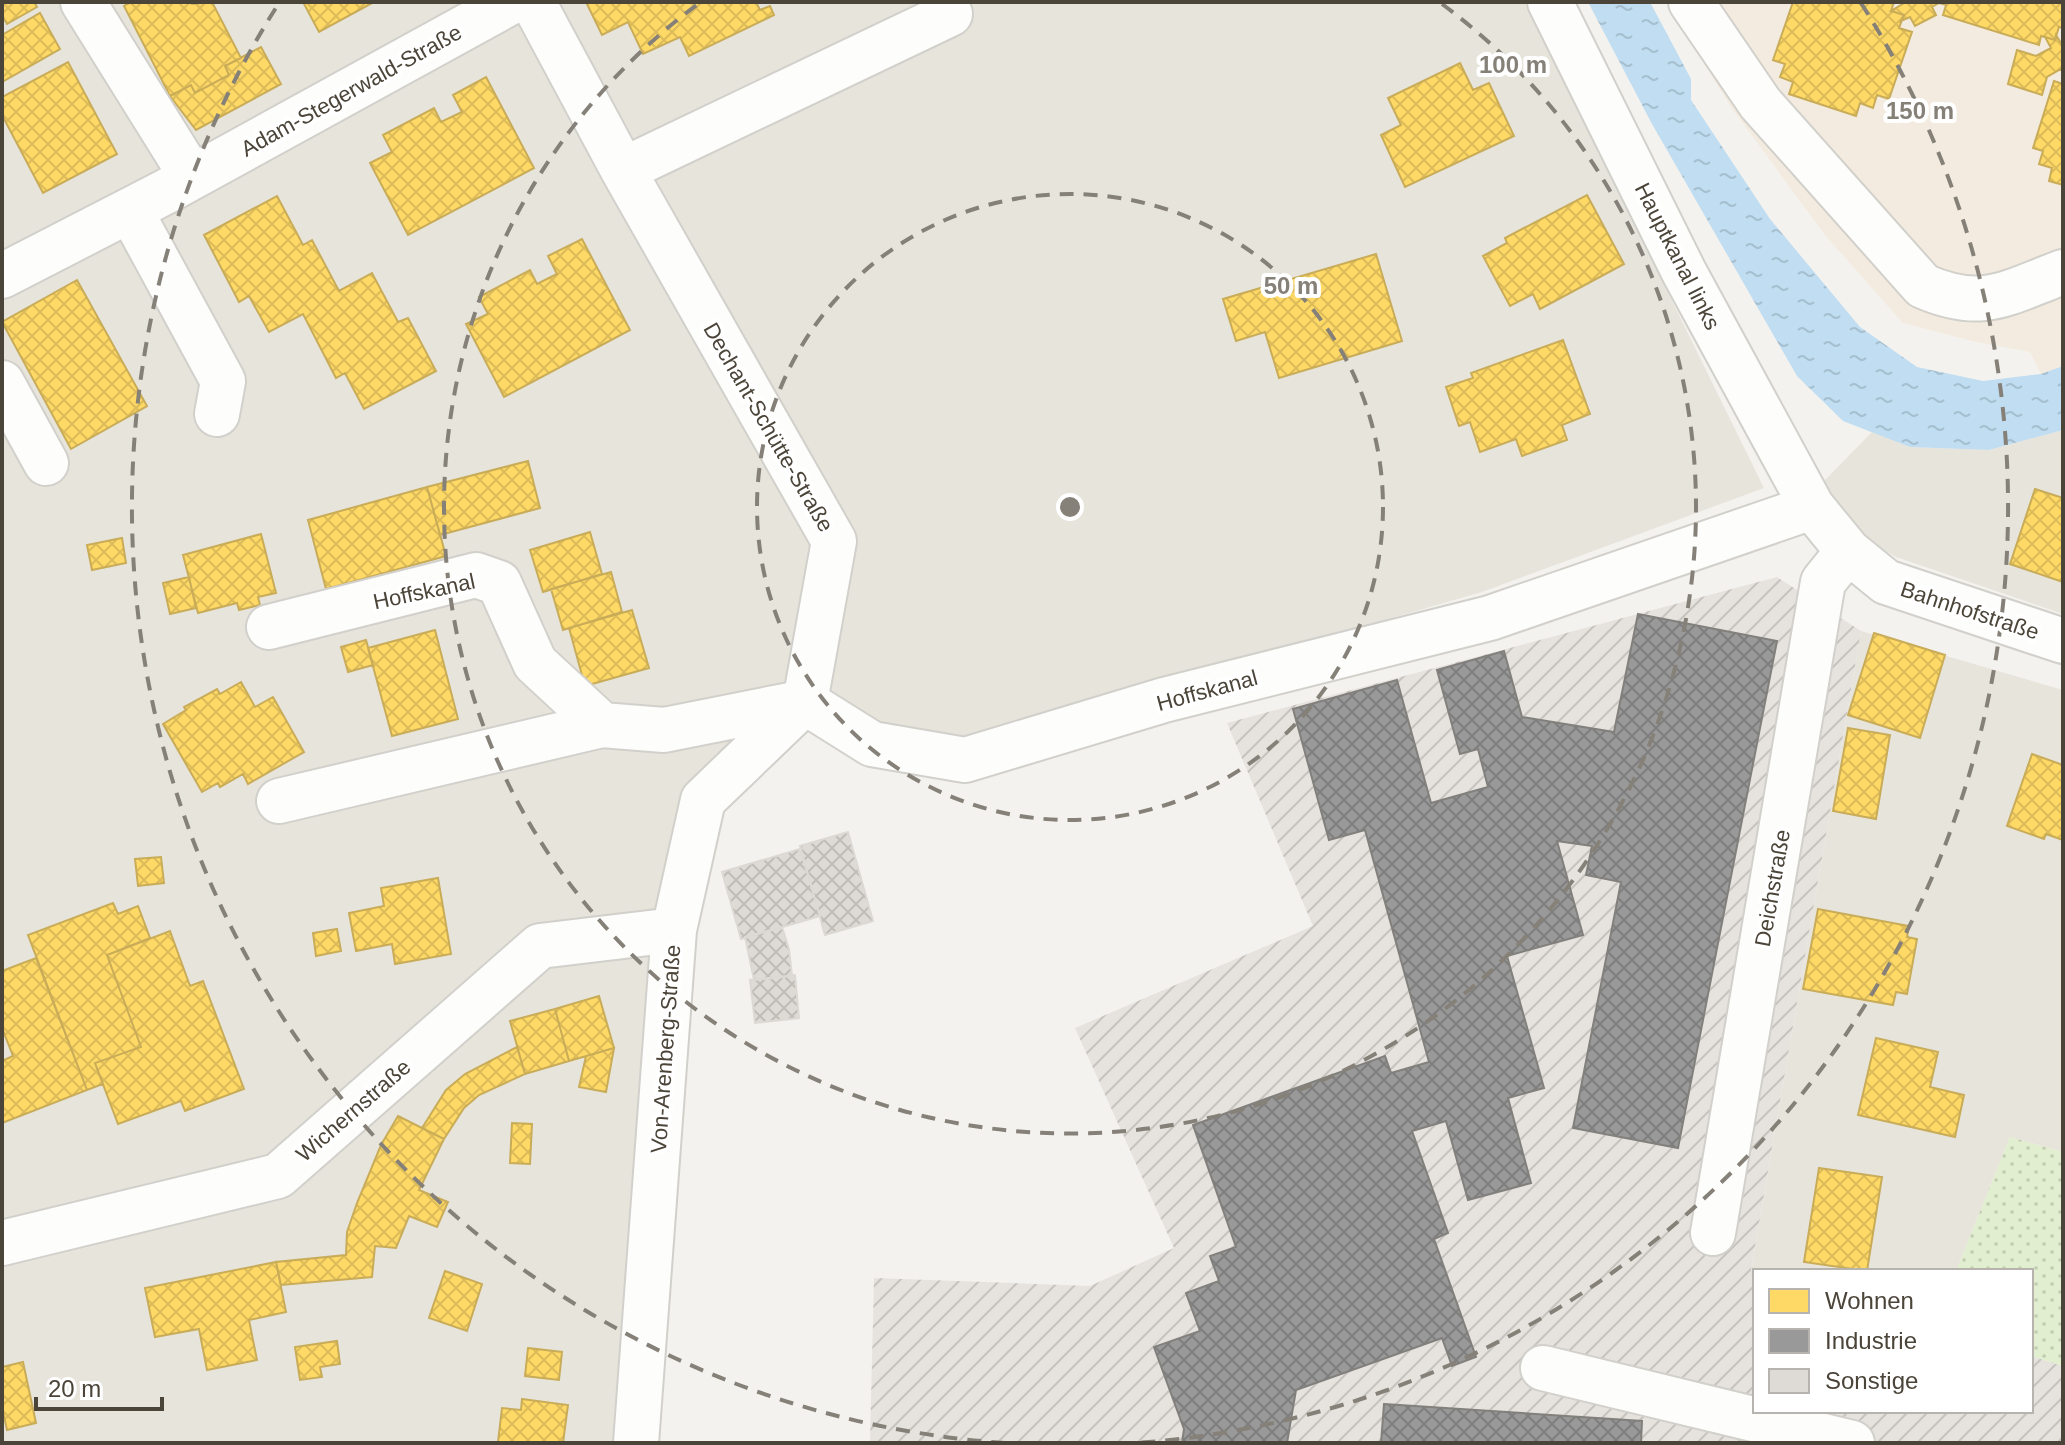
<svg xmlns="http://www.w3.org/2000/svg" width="2065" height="1445" font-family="Arial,sans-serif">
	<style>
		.residential { fill: #e7e4dc }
		.commercial { fill: #f3ebdf }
		.industrial { fill: url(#industrial-furrows) }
		.garden { fill: url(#garden-dots) }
		.water { fill: url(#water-ripples) }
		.homes { fill: url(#homes-cross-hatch); stroke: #c9ac58; stroke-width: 2 }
		.industry { fill: url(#industry-cross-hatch); stroke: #82807c; stroke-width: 2 }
		.building { fill: url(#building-cross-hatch); stroke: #dcd9d4; stroke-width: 2 }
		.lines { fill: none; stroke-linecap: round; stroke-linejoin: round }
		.minor-casing { stroke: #d2d0cb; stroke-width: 48 }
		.minor { stroke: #fdfdfc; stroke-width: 44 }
		.ring { fill: none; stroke: #868178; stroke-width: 4; stroke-dasharray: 14 10 }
		.labels { text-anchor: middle; stroke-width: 8; stroke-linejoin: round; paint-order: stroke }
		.street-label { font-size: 22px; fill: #4b4439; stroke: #fff }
		.centre { fill: #868178; stroke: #fff; stroke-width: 4 }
		.ring-label { font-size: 24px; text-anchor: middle; font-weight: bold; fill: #868178; stroke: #fff; stroke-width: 8; stroke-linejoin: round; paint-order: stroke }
	</style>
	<defs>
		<pattern id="industrial-furrows" width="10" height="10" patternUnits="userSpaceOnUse" patternTransform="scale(2)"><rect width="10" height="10" fill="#e6e2de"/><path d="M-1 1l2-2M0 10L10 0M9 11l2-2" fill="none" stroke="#c7c3bf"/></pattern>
		<pattern id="garden-dots" width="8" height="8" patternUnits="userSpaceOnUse" patternTransform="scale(2)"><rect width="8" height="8" fill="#e1eecf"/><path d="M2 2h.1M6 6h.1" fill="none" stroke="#c3cdb2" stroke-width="1.8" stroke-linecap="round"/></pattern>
		<pattern id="water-ripples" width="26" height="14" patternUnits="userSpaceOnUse" patternTransform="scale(2)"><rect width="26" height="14" fill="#c0ddf1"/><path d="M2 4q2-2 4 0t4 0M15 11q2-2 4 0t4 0" fill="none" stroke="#a6bfcf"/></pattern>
		<pattern id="homes-cross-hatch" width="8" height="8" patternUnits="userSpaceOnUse" patternTransform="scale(2)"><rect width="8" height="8" fill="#ffd966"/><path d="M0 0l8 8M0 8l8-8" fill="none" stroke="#dcbb59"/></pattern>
		<pattern id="industry-cross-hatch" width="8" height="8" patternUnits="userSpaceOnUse" patternTransform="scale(2)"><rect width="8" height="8" fill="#999"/><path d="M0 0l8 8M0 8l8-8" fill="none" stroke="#7f7e7e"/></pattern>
		<pattern id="building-cross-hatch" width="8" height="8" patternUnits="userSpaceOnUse" patternTransform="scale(2)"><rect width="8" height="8" fill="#dedbd6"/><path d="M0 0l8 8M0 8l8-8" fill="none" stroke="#c0bdb8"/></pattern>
	</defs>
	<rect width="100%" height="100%" fill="#f4f2ee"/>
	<!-- residential -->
	<path class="residential" d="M2,2H1525L1764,488L1482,592L967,740L877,732L830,696L717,805L687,948L650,1443H2Z
		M2063,430V614L1896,557L1845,527L1821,484L1872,432L1910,447L1989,450Z
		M1861,631L2063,690V1152L2010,1137L1956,1271L1755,1272L1751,1271Z"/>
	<!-- commercial -->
	<path class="commercial" d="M1665,2H2063V366L2041,374L2030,352L1976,342L1903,323L1825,235L1733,110Z"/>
	<!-- industrial -->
	<path class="industrial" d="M1777,577L1861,631L1751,1270L1755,1272V1411H2031V1356L2063,1366V1443H870L874,1278L1090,1286L1174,1248L1075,1028L1313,926L1227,723Z"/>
	<!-- garden -->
	<path class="garden" d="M2010,1137L2063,1152V1366L2031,1356V1271H1956Z"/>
	<!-- water -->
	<path class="water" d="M1588,2H1650L1691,79V100L1770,219L1860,327L1917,367L1983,381L2041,374L2063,366V430L1989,450L1910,447L1843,421L1797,376L1652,124Z"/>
	<!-- homes -->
	<path class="homes" d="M2,2H34L37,7L7,24L2,15Z
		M131,2H190L192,4L212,2L241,58L225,66L229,75L195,93L191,85L170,96L124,6Z
		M303,2H374L319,32Z
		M586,2H756L760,10L770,6L774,15L689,56L680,37L643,54L628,22L602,35Z
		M1793,2H1894L1891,11L1904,15L1899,28L1912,32L1889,99L1877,95L1873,108L1860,103L1856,116L1789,94L1793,82L1780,77L1785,64L1773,60Z
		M1906,2H1947L1946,5L1939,3L1932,7L1936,15L1915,26L1910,17L1901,21L1904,15L1891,11Z
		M1947,2H2063V28L2059,27L2055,40L2041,36L2039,45L1943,15Z
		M40,13L60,49L2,82V35Z
		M2056,35L2061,43L2063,42V73L2061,69L2047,77L2042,95L2008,84L2017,50L2036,56L2051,48L2045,37L2055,40Z
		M261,47L281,84L196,130L170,96L191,85L195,93L229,75L225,66Z
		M68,62L117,154L43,193L2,115V97Z
		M1460,63L1473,90L1489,83L1514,136L1405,187L1381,135L1401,125L1388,98Z
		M486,77L534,168L408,235L370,163L392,152L383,135L434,108L441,122L462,112L453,95Z
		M2054,81L2063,84V185L2049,181L2052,168L2039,164L2043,151L2033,148Z
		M1587,195L1624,264L1540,309L1533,294L1510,306L1483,256L1507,243L1505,238Z
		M277,196L303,245L312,240L339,291L372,273L398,322L408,318L436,371L364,409L345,373L336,378L303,314L269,332L249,296L239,302L204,235Z
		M582,239L630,330L504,397L466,324L488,314L479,297L530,270L537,284L557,274L548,256Z
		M1376,254L1402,341L1279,378L1265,332L1236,341L1223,299Z
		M77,280L147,406L71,449L2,322Z
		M1563,340L1590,414L1562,425L1567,440L1522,456L1516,439L1480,452L1470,422L1459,426L1446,387L1473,378L1471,373Z
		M528,461L540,508L440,535L427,487Z
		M427,487L446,556L326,589L308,520Z
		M2035,489L2063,498V582L2010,564Z
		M590,532L602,574L543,592L530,550Z
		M261,534L276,593L258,597L260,605L239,610L237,603L198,613L183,555Z
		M122,538L126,563L92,570L87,545Z
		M611,572L622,612L563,630L551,589Z
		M189,577L196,608L170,614L163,583Z
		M632,610L649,668L585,686L569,628Z
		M435,630L458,719L392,736L368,648Z
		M1874,633L1945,655L1920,738L1848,715Z
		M366,640L373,665L348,672L341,647Z
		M241,682L255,707L273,697L304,752L248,784L243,774L220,787L218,783L202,792L163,724L186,710L184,707L217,689L220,694Z
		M1848,728L1890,735L1876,819L1833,811Z
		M2032,754L2063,765V840L2046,834L2044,839L2007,826Z
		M161,857L164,883L138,886L135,859Z
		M438,878L451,954L395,964L392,944L356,951L349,913L384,906L381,888Z
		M113,903L118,914L138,906L150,938L107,955L141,1047L95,1063L103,1084L87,1090L28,935Z
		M1818,909L1909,926L1907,937L1917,939L1907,994L1896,992L1893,1005L1803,989Z
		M337,929L341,951L316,956L313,933Z
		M170,931L190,986L203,981L244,1089L185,1111L181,1101L118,1124L95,1063L141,1047L107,955Z
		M36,958L87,1090L2,1123V1061L13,1056L2,1028V971Z
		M599,996L614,1048L569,1061L555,1009Z
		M555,1009L569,1061L525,1074L510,1021Z
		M1876,1038L1938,1052L1930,1087L1964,1095L1955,1137L1858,1115Z
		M517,1047L525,1074L479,1095L464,1108L444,1139L422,1128L446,1090L465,1074Z
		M614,1048L606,1092L579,1087L586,1056Z
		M398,1116L444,1139L419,1190L448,1202L437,1227L409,1216L396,1248L375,1246L372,1277L281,1285L276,1262L346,1255L347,1232L357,1203L381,1145Z
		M512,1123L532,1124L530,1164L510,1163Z
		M1819,1168L1882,1177L1867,1271L1804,1262Z
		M276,1262L286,1312L249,1320L257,1360L207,1370L199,1329L155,1337L145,1288Z
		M445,1271L482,1284L467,1331L429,1318Z
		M337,1341L340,1364L320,1367L322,1377L300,1380L295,1347Z
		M528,1348L562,1352L559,1380L525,1376Z
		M23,1362L36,1423L7,1430L2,1407V1367Z
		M522,1399L568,1405L563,1443L498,1442L502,1408L521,1410Z"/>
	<!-- industry -->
	<path class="industry" d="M1638,614L1777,641L1678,1148L1573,1128L1621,882L1586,875L1592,846L1557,841L1583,935L1507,956L1544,1088L1508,1098L1531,1183L1468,1200L1446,1121L1412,1131L1448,1233L1434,1239L1476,1357L1452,1366L1442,1338L1296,1390L1287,1443H1182L1184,1429L1154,1347L1200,1331L1186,1293L1219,1281L1210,1256L1236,1247L1193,1125L1385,1056L1391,1073L1429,1062L1365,830L1329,840L1293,709L1397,680L1431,803L1488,787L1478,749L1460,754L1437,670L1504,651L1522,717L1614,732Z
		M1384,1404L1642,1421L1641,1443H1381Z"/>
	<!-- building -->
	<path class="building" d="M848,832L873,921L825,935L800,846Z
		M800,849L820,916L741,939L722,872Z
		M782,927L789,949L792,976L754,980L745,937Z
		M795,975L799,1018L755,1023L750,980Z"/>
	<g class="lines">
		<defs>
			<path id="minor" d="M83,2L192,177
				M533,2L623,170L834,541L805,702
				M1550,2L1684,272L1812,507L1848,551L1886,582L2063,641
				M1691,2L1760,103L1923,286C1983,312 2006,293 2063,272
				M623,170L950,14
				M130,210L223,381L217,414
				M2,276L165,192L511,2
				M2,383L46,463
				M269,627L476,575L499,583L535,663L602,725L664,730L805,702L872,744L965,760L1164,700L1490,618L1812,507
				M279,801L602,725
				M1713,1233L1823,582L1848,551
				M2,1243L278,1176L540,946L674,930
				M1543,1368L1852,1443
				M636,1443L674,930L703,800L805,702"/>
		</defs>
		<!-- minor casing -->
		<use href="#minor" class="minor-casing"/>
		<!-- minor -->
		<use href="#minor" class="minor"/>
	</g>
	<!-- distance rings -->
	<g class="ring">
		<circle cx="1070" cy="507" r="313"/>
		<path d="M1442 4A626 626 0 1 1 698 4"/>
		<path d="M1005 1443A938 938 0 0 1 279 3M1861 3A938 938 0 0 1 1135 1443"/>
	</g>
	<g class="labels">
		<!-- street labels -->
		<g class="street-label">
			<text transform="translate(351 90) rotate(-29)" y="8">Adam-Stegerwald-Straße</text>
			<text transform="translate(1678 256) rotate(63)" y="8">Hauptkanal links</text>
			<text transform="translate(769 427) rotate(60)" y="8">Dechant-Schütte-Straße</text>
			<text transform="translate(424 591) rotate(-12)" y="8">Hoffskanal</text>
			<text transform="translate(1970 610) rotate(18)" y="8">Bahnhofstraße</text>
			<text transform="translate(1207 690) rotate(-15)" y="8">Hoffskanal</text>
			<text transform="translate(1772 888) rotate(-80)" y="8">Deichstraße</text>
			<text transform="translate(665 1049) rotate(-86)" y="8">Von-Arenberg-Straße</text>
			<text transform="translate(353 1110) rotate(-41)" y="8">Wichernstraße</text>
		</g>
	</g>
	<circle cx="1070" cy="507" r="12" class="centre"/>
	<g class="ring-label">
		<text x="1513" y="73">100 m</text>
		<text x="1920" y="119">150 m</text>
		<text x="1291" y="294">50 m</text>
	</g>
	<!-- border -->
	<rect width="2065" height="1445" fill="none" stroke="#4b4439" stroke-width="8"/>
	<!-- legend -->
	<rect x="1753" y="1269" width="280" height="144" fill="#ffffff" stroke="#b7b4b0" stroke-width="2"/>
	<rect x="1769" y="1289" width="40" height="24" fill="#ffd966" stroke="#b7b4b0" stroke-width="2"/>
	<text x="1825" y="1309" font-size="24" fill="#4b4439">Wohnen</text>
	<rect x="1769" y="1329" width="40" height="24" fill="#999999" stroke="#b7b4b0" stroke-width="2"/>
	<text x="1825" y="1349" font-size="24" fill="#4b4439">Industrie</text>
	<rect x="1769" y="1369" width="40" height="24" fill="#dedbd6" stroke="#b7b4b0" stroke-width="2"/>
	<text x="1825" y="1389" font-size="24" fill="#4b4439">Sonstige</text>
	<!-- scale -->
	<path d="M36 1397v12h126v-12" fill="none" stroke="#4b4439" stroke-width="4"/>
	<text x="48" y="1397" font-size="24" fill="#4b4439" stroke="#ffffff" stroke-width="6" paint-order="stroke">20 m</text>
</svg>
